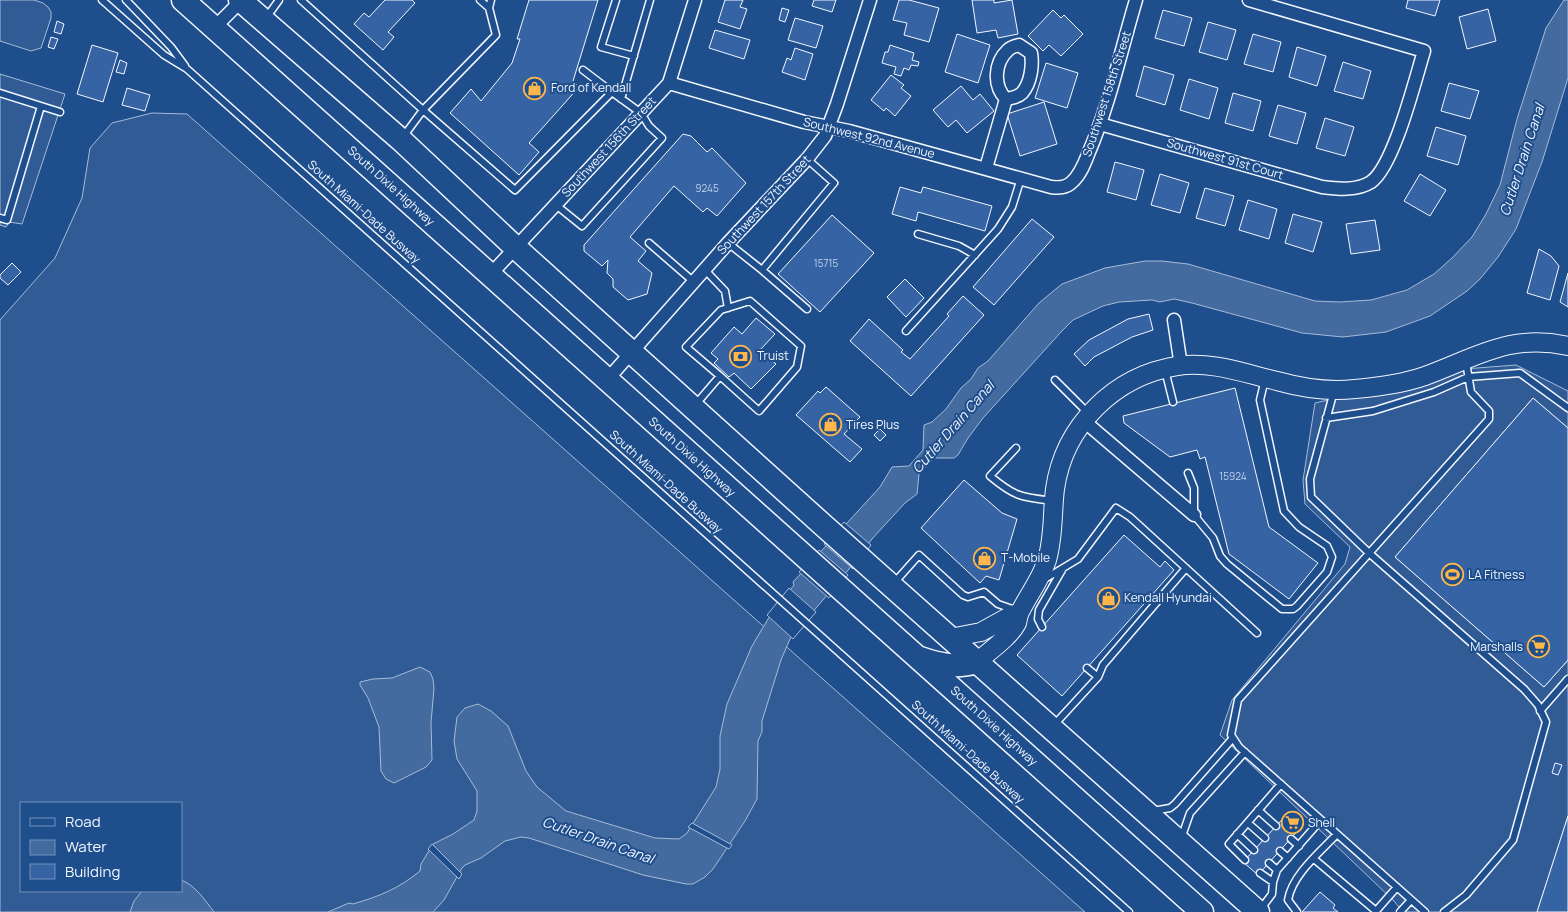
<svg xmlns="http://www.w3.org/2000/svg" width="1568" height="912" font-family="Manrope,sans-serif">
	<style>
		.built { fill: #305b95; stroke: #a8bbd7; fill-rule: evenodd }
		.water { fill: #446ba0; stroke: #a8bbd7 }
		.pier { fill: #1f4e8c; stroke: #a8bbd7 }
		.building { fill: #3563a3; stroke: #f2f6ff }
		.lines { fill: none; stroke-linecap: round; stroke-linejoin: round }
		.lane-casing { stroke: #f2f6ff; stroke-width: 9 }
		.street-casing { stroke: #f2f6ff; stroke-width: 15 }
		.secondary-casing { stroke: #f2f6ff; stroke-width: 20 }
		.highway-casing { stroke: #f2f6ff; stroke-width: 25 }
		.lane { stroke: #1f4e8c; stroke-width: 6 }
		.street { stroke: #1f4e8c; stroke-width: 12 }
		.secondary { stroke: #1f4e8c; stroke-width: 18 }
		.highway { stroke: #1f4e8c; stroke-width: 22 }
		.labels { text-anchor: middle; stroke-width: 4; stroke-linejoin: round; paint-order: stroke }
		.number-label { font-size: 10px; fill: #c3d1e8 }
		.poi-label { font-size: 12px; fill: #f2f6ff; stroke: #1f4e8c; text-anchor: start }
		.street-label { font-size: 12px; fill: #f2f6ff; stroke: #1f4e8c }
		.water-label { font-size: 14px; font-style: italic; fill: #f2f6ff; stroke: #1f4e8c }
	</style>
	<rect width="100%" height="100%" fill="#1f4e8c"/>
	<!-- built -->
	<path class="built" d="M0,0H34L43,3L48,7L51,12V18L41,48L31,51L0,41Z
		M0,74L65,94L22,224L9,222L6,227L0,225Z
		M152,113L187,114L1085,912H0V320L55,258L82,198L90,148L112,123ZM21,803H181V891H21Z
		M1516,365L1568,391V428L1533,398L1395,557L1544,687L1568,660V816L1537,912H1403L1394,901L1220,735L1232,700L1345,564L1350,547L1305,504L1303,480L1315,403L1464,369Z"/>
	<!-- water -->
	<path class="water" d="M1564,0H1568V78L1542,162L1516,229L1498,257L1480,279L1467,291L1430,316L1386,332L1343,337L1302,333L1192,303L1174,299L1160,302L1152,300L1119,302L1103,306L1073,320L1062,331L983,418L968,438L958,455L954,458H934L919,474L917,494L905,503L872,539L849,569L790,639L781,660L762,721V732L758,741L757,799L745,821L713,869L705,877L693,884H686L643,875L529,838L521,837L505,841L481,858L465,865L462,868L444,900L433,912H328L349,903L353,904C380,896 398,889 420,871L421,864L433,844L453,834L474,820L477,811V791L457,759L454,741L457,717L465,708L478,704L491,711L508,726L526,771L537,787L566,811L655,838L679,839L687,833L716,787L720,769V736L727,704L752,646L768,619L794,585L793,582L880,487L892,467L909,466L923,450L924,425L932,422L946,409L961,388L971,379L978,368L988,361L1039,303L1051,293L1062,284L1105,268L1145,261H1162L1188,264L1315,301L1340,302L1371,300L1407,290L1434,274L1452,258L1472,237L1486,214L1500,185L1517,119L1546,28Z
		M420,667L430,672L433,679L434,688L431,723L432,760L426,767L394,783L386,779L381,771L379,727L368,698L360,685V682L373,679L392,678Z
		M181,880C195,885 205,900 214,912H130L134,901L142,891H181Z"/>
	<!-- pier -->
	<path class="pier" d="M844,522L871,545L853,569L824,544Z
		M819,550L848,575L829,598L799,572Z
		M789,588L816,612L793,639L767,615Z
		M692,823L732,845L729,849L688,827Z
		M432,844L462,874L459,879L428,849Z"/>
	<!-- building -->
	<path class="building" d="M385,0H412L415,3L388,32L394,37L383,50L354,24L364,13L369,17Z
		M529,0H598L573,81L579,87L529,143L539,152L519,175L450,113L471,89L481,101L512,63L520,39H517Z
		M725,0H743L740,7L747,9L740,29L718,22Z
		M814,0H836L832,12L812,6Z
		M899,0H909L939,8L929,42L904,35L907,23L893,20Z
		M972,0H994V3L1012,0L1018,34L998,38L996,30L977,33Z
		M1408,0H1440L1435,16L1406,8Z
		M782,8L789,10L785,22L779,20Z
		M1488,9L1496,41L1467,49L1459,17Z
		M1053,10L1061,18L1064,15L1083,34L1061,56L1049,45L1043,51L1028,36Z
		M1163,10L1192,18L1184,46L1155,38Z
		M795,18L823,26L816,48L788,40Z
		M57,21L64,24L61,34L54,32Z
		M1208,22L1236,30L1227,60L1199,52Z
		M715,30L750,40L744,59L709,48Z
		M957,34L990,45L978,83L945,72Z
		M1253,34L1281,42L1273,72L1244,64Z
		M51,37L58,39L54,49L48,47Z
		M92,45L118,53L103,102L77,94Z
		M890,45L914,53L912,60L919,62L918,66L911,65L909,70L904,68L901,76L894,74L896,67L882,63L885,52H888Z
		M1297,47L1326,56L1317,86L1289,77Z
		M795,48L813,54L805,80L782,72L787,58L791,60Z
		M120,60L127,63L124,74L116,72Z
		M1343,62L1371,71L1363,99L1334,91Z
		M1046,63L1078,73L1067,108L1035,98Z
		M1144,66L1174,75L1165,105L1136,96Z
		M891,75L904,85L901,88L911,96L895,116L886,108L884,111L871,100Z
		M1189,79L1218,88L1209,119L1180,110Z
		M1449,83L1479,91L1470,119L1441,111Z
		M961,86L973,100L980,94L994,111L967,133L956,120L948,127L933,110Z
		M127,88L150,95L145,111L122,105Z
		M1233,93L1261,101L1253,131L1225,123Z
		M1044,102L1057,144L1020,156L1007,114Z
		M1278,105L1306,113L1297,144L1269,136Z
		M1325,118L1354,127L1345,156L1316,148Z
		M1436,127L1466,136L1458,165L1427,156Z
		M683,134L691,136L707,152L712,148L746,183L717,216L707,208L703,212L674,186L630,237L646,251L638,261L652,273L647,294L628,300L613,287V279L607,273L608,260L602,266L584,251V245Z
		M1115,162L1144,170L1136,200L1107,192Z
		M1160,174L1189,183L1180,213L1151,205Z
		M1420,174L1446,190L1430,216L1404,201Z
		M900,187L921,193L923,187L992,206L985,231L918,212L916,221L892,214Z
		M1205,188L1234,196L1225,226L1196,218Z
		M1248,200L1277,209L1269,239L1239,230Z
		M1293,214L1322,222L1313,252L1285,243Z
		M832,215L874,253L820,312L778,274Z
		M1032,219L1054,237L994,305L973,287Z
		M1375,220L1380,250L1351,254L1346,224Z
		M1539,249L1551,256L1559,266L1550,300L1527,293Z
		M12,263L21,272L8,285L0,278V275Z
		M1568,273V307L1560,302Z
		M905,279L924,298L906,317L887,297Z
		M963,296L984,315L911,396L850,341L869,319L903,350L901,352L910,359L949,316L947,314Z
		M1149,314L1153,330L1132,337L1094,357L1085,366L1074,354L1089,340L1128,319Z
		M756,318L775,334L760,350L776,364L751,389L734,373L729,377L714,363L718,359L711,353L734,327L742,334Z
		M826,387L860,417L844,434L862,449L850,462L796,415L818,391L820,393Z
		M1235,388L1269,527L1318,563L1289,599L1229,554L1205,457L1200,459L1197,450L1170,457L1124,423L1123,416Z
		M1533,398L1568,428V660L1544,687L1395,557Z
		M880,429L886,435L880,441L874,435Z
		M964,480L1002,513L1017,519L999,580L986,576L980,583L921,528Z
		M1124,535L1160,567L1165,561L1174,570L1062,696L1017,655Z
		M1555,763L1562,765L1558,775L1552,773Z
		M1289,812L1303,825L1258,875L1243,862Z
		M1568,816V912H1537Z
		M1320,892L1335,905L1333,908L1338,912H1302Z"/>
	<g class="lines">
		<defs>
			<path id="lane" d="M102,0L164,55L187,69L1129,912
				M126,0L171,47L185,66
				M301,0L423,110L403,137
				M480,0L489,8
				M491,0L489,8L496,35L423,110L515,190L612,92L641,113L649,126L662,138L582,226L556,205
				M616,0L601,47L634,56
				M266,18L279,0
				M583,70L612,92
				M0,93L60,112
				M621,99L650,0
				M0,218L7,220L41,106
				M918,234L959,246L975,255
				M649,243L694,282
				M728,243L762,270L834,183L807,159
				M705,270L725,291L728,308
				M762,270L807,309
				M906,331L998,229L1012,207L1021,178
				M1165,370L1173,402
				M1055,380L1089,414
				M1334,391L1310,479L1311,497L1369,553L1524,689L1538,705L1546,722L1513,840L1466,895L1444,912
				M696,404L720,376L759,411L797,367L801,346L750,301L721,310L686,347L720,376
				M1326,418L1373,411L1434,392L1468,377L1520,373L1568,408
				M1016,448L990,476C1015,497 1021,497 1053,501
				M1188,473L1194,488V515L1213,538L1220,556L1227,564L1282,609H1293L1297,606L1327,572L1332,557L1327,546L1299,527L1284,511L1260,400L1265,379
				M1043,580L1078,559L1116,508L1130,517L1257,633
				M894,583L919,555L963,595L968,597L984,592L998,604L1015,610
				M1042,627L1038,619L1039,610L1062,570
				M1087,668L1098,677
				M1540,711L1568,679
				M1054,725L1098,677L1103,665L1186,568
				M1258,810L1276,826
				M1153,811L1170,808L1175,804L1233,738
				M1248,823L1265,838
				M1237,834L1254,850
				M1181,839L1190,813L1245,752
				M1291,839L1299,846
				M1280,851L1288,858
				M1314,859L1376,911L1397,887
				M1245,860L1229,844L1281,784
				M1269,863L1277,870
				M1260,873L1273,882
				M1260,910L1272,894L1273,882L1277,870L1321,820
				M1297,912L1288,900C1292,875 1320,852 1337,834
				M1400,912L1411,900
				M1425,912L1239,747L1231,735L1238,700L1489,419V411L1471,392L1466,362"/>
			<path id="street" d="M214,28L241,1
				M669,83L804,122L849,131L1051,187C1059,188 1066,188 1072,182C1081,174 1085,162 1089,152C1110,103 1121,50 1136,0
				M1100,124L1322,187C1338,189 1357,191 1371,182C1394,166 1415,80 1424,51L1249,0
				M986,168L1006,99C993,86 994,63 1008,50C1011,47 1015,46 1019,45L1031,53C1033,65 1031,83 1022,93C1018,97 1012,98 1006,99
				M490,275L669,83L695,0
				M1174,320L1181,366
				M607,380L728,243L807,159L825,136L837,104L870,0
				M1084,421L1194,515"/>
			<path id="secondary" d="M950,638L981,632L1010,616L1020,612
				M977,662C988,652 1010,637 1017,623C1018,620 1018,616 1020,612C1029,594 1041,579 1047,560C1054,536 1052,513 1055,489C1064,426 1114,376 1177,366C1212,361 1243,373 1277,381C1302,388 1329,392 1355,389C1378,387 1402,384 1425,376C1477,357 1510,333 1568,346"/>
			<path id="highway" d="M183,0L1202,912
				M240,0L401,140L516,248L823,525L1258,912
				M920,658C940,665 957,668 977,662"/>
		</defs>
		<!-- lane casing -->
		<use href="#lane" class="lane-casing"/>
		<!-- street casing -->
		<use href="#street" class="street-casing"/>
		<!-- secondary casing -->
		<use href="#secondary" class="secondary-casing"/>
		<!-- highway casing -->
		<use href="#highway" class="highway-casing"/>
		<!-- lane -->
		<use href="#lane" class="lane"/>
		<!-- street -->
		<use href="#street" class="street"/>
		<!-- secondary -->
		<use href="#secondary" class="secondary"/>
		<!-- highway -->
		<use href="#highway" class="highway"/>
	</g>
	<!-- icons -->
	<defs>
		<symbol id="shop-ring" viewBox="-11 -11 22 22"><circle r="9.5" fill="#1f4e8c" stroke="#ffb74d" stroke-width="1.5"/><path d="M-5-2.5h2.3a2.7 3.5 0 0 1 5.4 0H5L5.5 6h-11ZM-1.5-2.5h3a1.5 2.3 0 0 0-3 0Z" fill="#ffb74d"/></symbol>
		<symbol id="bank-ring" viewBox="-11 -11 22 22"><circle r="9.5" fill="#1f4e8c" stroke="#ffb74d" stroke-width="1.5"/><path d="M-6-4H6V4H-6ZM0-2.3a2.3 2.3 0 1 0 0 4.6a2.3 2.3 0 1 0 0-4.6Z" fill="#ffb74d"/></symbol>
		<symbol id="stadium-ring" viewBox="-11 -11 22 22"><circle r="9.5" fill="#1f4e8c" stroke="#ffb74d" stroke-width="1.5"/><path d="M0-5a6.5 5 0 1 0 0 10a6.5 5 0 1 0 0-10ZM-3.5-1.8h7v3.6h-7Z" fill="#ffb74d"/></symbol>
		<symbol id="supermarket-ring" viewBox="-11 -11 22 22"><circle r="9.5" fill="#1f4e8c" stroke="#ffb74d" stroke-width="1.5"/><path d="M-6-5.5h2.5l.6 2H6L4.5 2H-2.5L-4.4-4H-6ZM-1.5 3.2a1.3 1.3 0 1 0 .1 0ZM3 3.2a1.3 1.3 0 1 0 .1 0Z" fill="#ffb74d"/></symbol>
	</defs>
	<g fill-rule="evenodd">
		<use href="#shop-ring" x="522" y="76" width="25" height="25"/>
		<use href="#bank-ring" x="728" y="344" width="25" height="25"/>
		<use href="#shop-ring" x="818" y="412" width="25" height="25"/>
		<use href="#shop-ring" x="972" y="546" width="25" height="25"/>
		<use href="#stadium-ring" x="1440" y="562" width="25" height="25"/>
		<use href="#shop-ring" x="1096" y="586" width="25" height="25"/>
		<use href="#supermarket-ring" x="1526" y="634" width="25" height="25"/>
		<use href="#supermarket-ring" x="1280" y="810" width="25" height="25"/>
	</g>
	<g class="labels">
		<!-- number labels -->
		<g class="number-label">
			<text x="707" y="192">9245</text>
			<text x="826" y="267">15715</text>
			<text x="1233" y="480">15924</text>
		</g>
		<!-- poi labels -->
		<g class="poi-label">
			<text x="551" y="92">Ford of Kendall</text>
			<text x="757" y="360">Truist</text>
			<text x="846" y="429">Tires Plus</text>
			<text x="1001" y="562">T-Mobile</text>
			<text x="1468" y="579">LA Fitness</text>
			<text x="1124" y="602">Kendall Hyundai</text>
			<text x="1523" y="651" text-anchor="end">Marshalls</text>
			<text x="1308" y="827">Shell</text>
		</g>
		<!-- street labels -->
		<g class="street-label">
			<text transform="translate(1107 94) rotate(-72)" y="4">Southwest 158th Street</text>
			<text transform="translate(869 138) rotate(14)" y="4">Southwest 92nd Avenue</text>
			<text transform="translate(609 147) rotate(-47)" y="4">Southwest 156th Street</text>
			<text transform="translate(1225 159) rotate(16)" y="4">Southwest 91st Court</text>
			<text transform="translate(391 186) rotate(42)" y="4">South Dixie Highway</text>
			<text transform="translate(764 205) rotate(-47)" y="4">Southwest 157th Street</text>
			<text transform="translate(364 212) rotate(42)" y="4">South Miami-Dade Busway</text>
			<text transform="translate(692 457) rotate(42)" y="4">South Dixie Highway</text>
			<text transform="translate(666 482) rotate(42)" y="4">South Miami-Dade Busway</text>
			<text transform="translate(994 726) rotate(42)" y="4">South Dixie Highway</text>
			<text transform="translate(968 752) rotate(42)" y="4">South Miami-Dade Busway</text>
		</g>
		<!-- water labels -->
		<g class="water-label">
			<text transform="translate(1522 160) rotate(-72)" y="5">Cutler Drain Canal</text>
			<text transform="translate(953 427) rotate(-49)" y="5">Cutler Drain Canal</text>
			<text transform="translate(598 840) rotate(19)" y="5">Cutler Drain Canal</text>
		</g>
	</g>
	<!-- legend -->
	<rect x="20" y="802" width="162" height="90" fill="#1f4e8c" stroke="#7391ba"/>
	<rect x="30" y="818" width="25" height="8" fill="#1f4e8c" stroke="#7391ba"/>
	<text x="65" y="827" font-size="15" fill="#f2f6ff">Road</text>
	<rect x="30" y="840" width="25" height="15" fill="#446ba0" stroke="#7391ba"/>
	<text x="65" y="852" font-size="15" fill="#f2f6ff">Water</text>
	<rect x="30" y="864" width="25" height="15" fill="#3563a3" stroke="#7391ba"/>
	<text x="65" y="877" font-size="15" fill="#f2f6ff">Building</text>
</svg>
